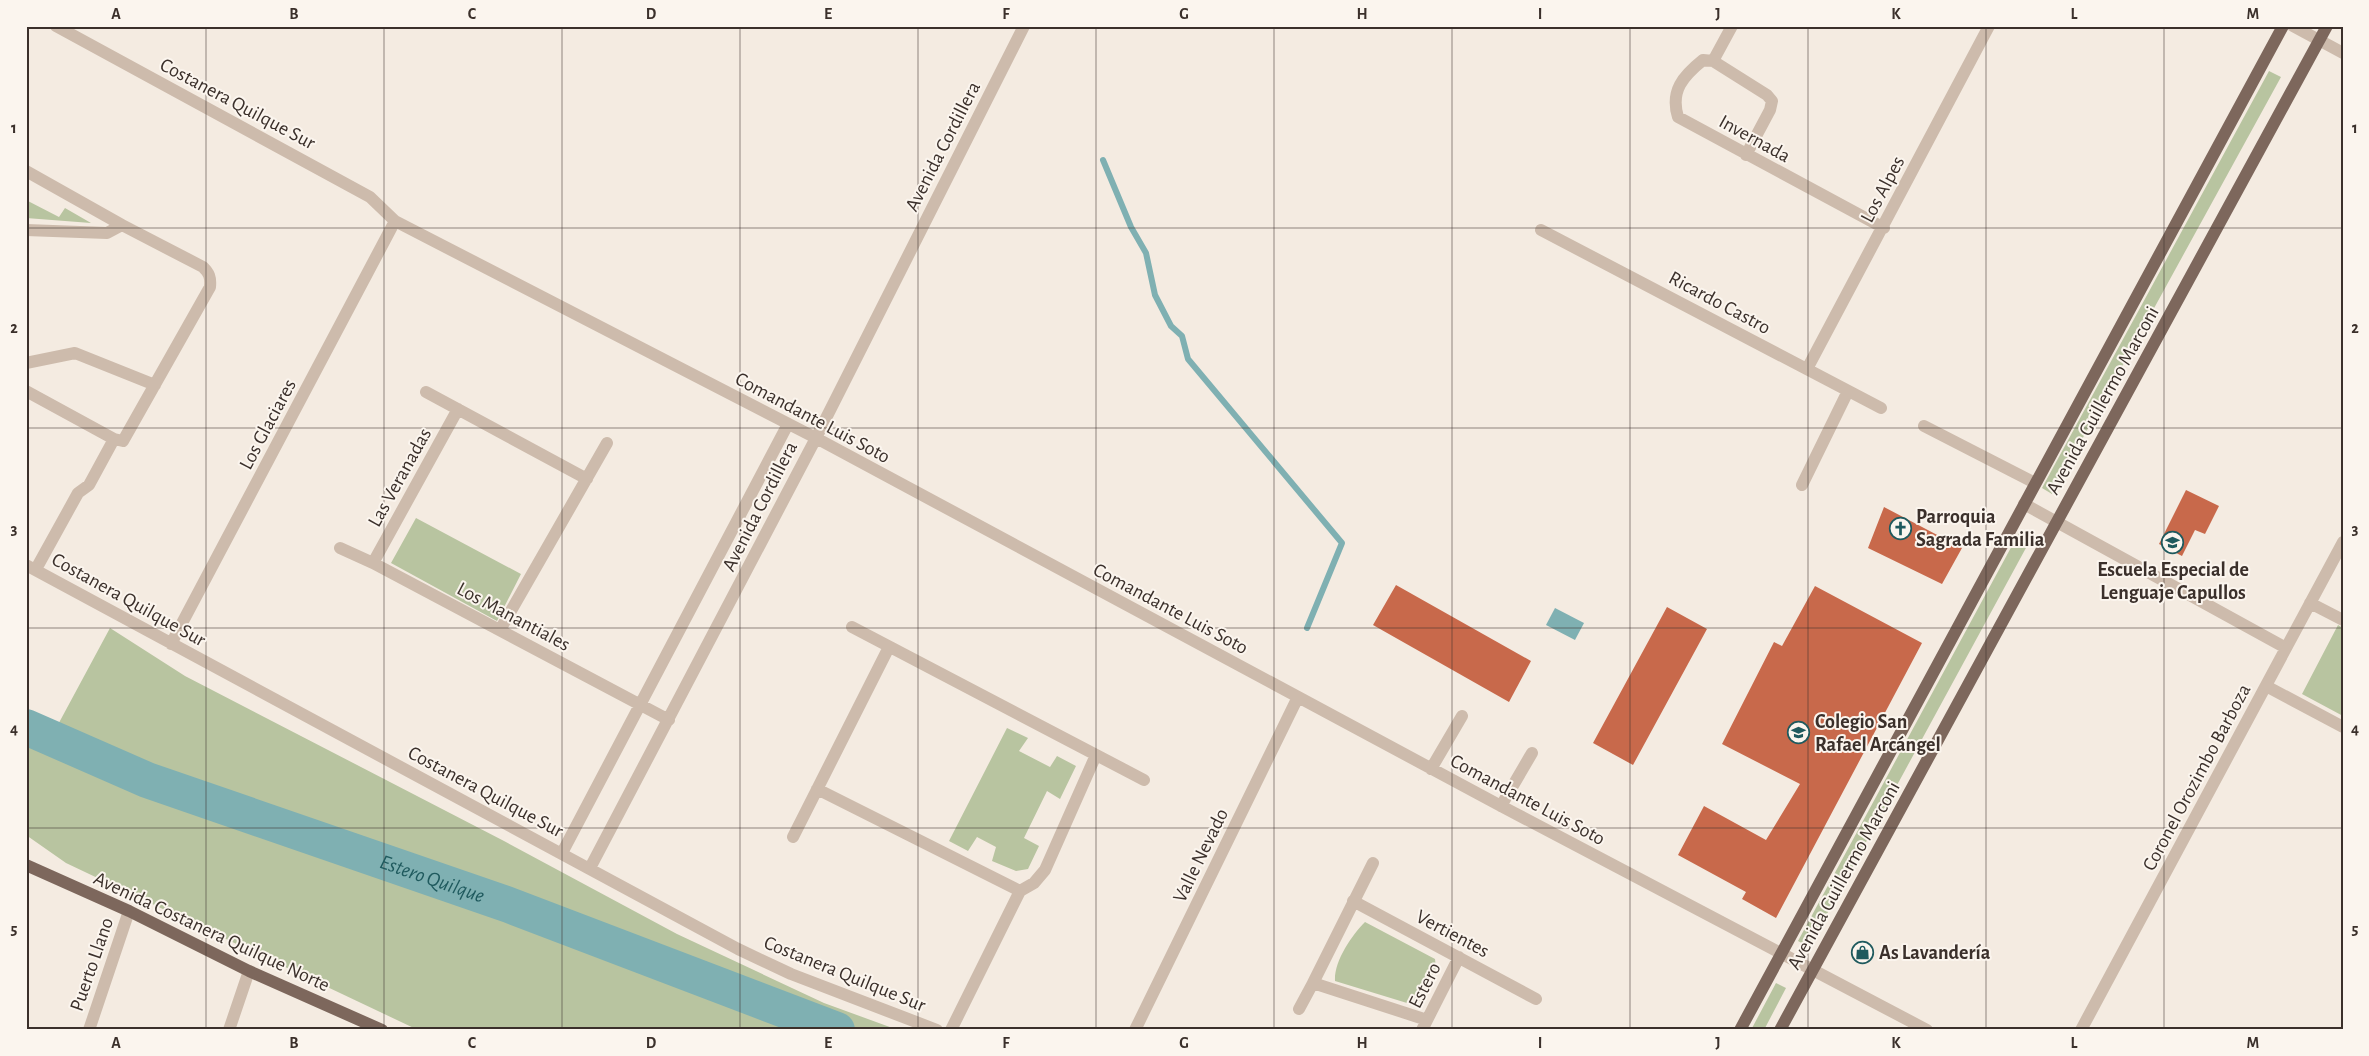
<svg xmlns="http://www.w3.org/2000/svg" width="2369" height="1056" font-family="'Alegreya Sans',sans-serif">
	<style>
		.green { fill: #b8c4a0 }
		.water { fill: #7fb0b2 }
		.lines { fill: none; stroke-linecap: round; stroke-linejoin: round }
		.stream { stroke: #7fb0b2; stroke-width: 6 }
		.river { stroke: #7fb0b2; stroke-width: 36 }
		.building { fill: #c8694b }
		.minor { stroke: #cdbbac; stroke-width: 12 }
		.major { stroke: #7d675c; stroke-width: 12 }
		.grid { fill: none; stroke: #3b302b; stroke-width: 1; stroke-opacity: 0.55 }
		.labels { text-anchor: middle; stroke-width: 4; stroke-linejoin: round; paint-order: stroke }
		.street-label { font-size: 20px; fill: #3b302b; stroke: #fbf5ee }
		.poi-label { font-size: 20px; font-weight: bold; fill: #3b302b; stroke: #fbf5ee; text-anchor: start }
		.water-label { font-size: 21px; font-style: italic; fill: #1f5a5e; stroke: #fbf5ee }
		.neatline { fill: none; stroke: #3b302b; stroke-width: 2 }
		.grid-label { font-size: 16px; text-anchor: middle; font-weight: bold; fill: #3b302b }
	</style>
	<rect width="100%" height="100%" fill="#f4ebe1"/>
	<!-- green -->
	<path class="green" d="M2269,71L2281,77L2052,494L2042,488Z
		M26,200L59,217L65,208L91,223L26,218Z
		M416,518L521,574L497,621L391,563Z
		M2021,529L2033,535L1809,947L1798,941Z
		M2338,625L2343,628V716L2302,694Z
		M110,628L185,676L504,841L677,934L824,1003L898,1030H418L66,863L26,835V734L47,745Z
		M1007,728L1028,738L1019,751L1050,767L1057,756L1076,766L1060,799L1047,791L1024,838L1039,846L1028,869L1016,871L992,861L996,847L977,837L968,851L949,841Z
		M1365,922L1435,959L1436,968L1419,1001L1407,1003L1335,981C1334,961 1352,935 1365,922Z
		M1776,983L1786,988L1764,1030H1751Z"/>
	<!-- water -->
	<path class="water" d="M1555,608L1584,623L1575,640L1546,625Z"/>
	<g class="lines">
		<!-- stream -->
		<path class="stream" d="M1103,160L1131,227L1146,253L1155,295L1171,326L1182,336L1188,359L1342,543L1307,628"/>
		<!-- river -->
		<path class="river" id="s1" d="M26,727L147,780L509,905L837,1030"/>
	</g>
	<!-- building -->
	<path class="building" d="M2186,490L2219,506L2205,534L2195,530L2182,556L2159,544Z
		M1884,507L1962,548L1942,584L1868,548Z
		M1396,585L1531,661L1509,702L1373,625Z
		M1815,586L1922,643L1776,918L1742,899L1746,892L1678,855L1704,806L1766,840L1800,784L1722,744L1774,642L1782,646Z
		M1667,607L1707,629L1633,765L1593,743Z"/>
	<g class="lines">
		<!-- minor -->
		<path class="minor" d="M56,26L370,197L395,221L816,438L1501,806L1927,1030
			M1732,26L1713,61L1767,95L1772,101L1770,110L1746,155
			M2293,26L2343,53
			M1713,61L1703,60C1683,76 1670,91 1678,117L1884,228
			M26,171L122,225L203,267C209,273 211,277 210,287L123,441L114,439L26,391
			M26,230L107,233L122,225
			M1541,230L1881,408
			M26,363L75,353L155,385
			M1807,369L1989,26
			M426,392L587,479
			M1924,426L2035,483
			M1802,485L1848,391
			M2024,504L2286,648
			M340,548L373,563L669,720
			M373,563L458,409
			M26,565L738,949L791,974L937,1030
			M36,569L78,493L89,485L114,439
			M2310,603L2343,620
			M852,627L1144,780
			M500,630L607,443
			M171,644L395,221
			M2266,686L2343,727
			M1431,769L1462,716
			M817,789L1020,891L951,1030
			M1501,806L1532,753
			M793,837L889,647
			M562,853L788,424
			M1373,863L1313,983L1427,1020
			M590,868L816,438L1024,26
			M1020,891L1034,883L1045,870L1096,755
			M1353,901L1536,999
			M1299,1009L1313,983
			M89,1030L129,911
			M229,1030L249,971
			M1135,1030L1298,697
			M1422,1030L1459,957
			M2081,1030L2343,542"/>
		<!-- major -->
		<path class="major" d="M26,865L129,911L249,971L382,1030
			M1740,1030L2283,26
			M1780,1030L2327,26"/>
	</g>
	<!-- grid -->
	<path class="grid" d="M206,26V1030M384,26V1030M562,26V1030M740,26V1030M918,26V1030M1096,26V1030M1274,26V1030M1452,26V1030M1630,26V1030M1808,26V1030M1986,26V1030M2164,26V1030M26,228H2343M26,428H2343M26,628H2343M26,828H2343"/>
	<!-- icons -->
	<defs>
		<symbol id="church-ring" viewBox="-11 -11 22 22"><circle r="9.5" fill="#fbf5ee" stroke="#1f5a5e" stroke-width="1.5"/><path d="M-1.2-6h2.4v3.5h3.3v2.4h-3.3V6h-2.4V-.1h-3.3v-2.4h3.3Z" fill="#1f5a5e"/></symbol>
		<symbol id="school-ring" viewBox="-11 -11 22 22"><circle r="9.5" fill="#fbf5ee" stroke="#1f5a5e" stroke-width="1.5"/><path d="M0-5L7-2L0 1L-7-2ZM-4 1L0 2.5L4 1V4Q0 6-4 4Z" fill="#1f5a5e"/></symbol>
		<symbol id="shop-ring" viewBox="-11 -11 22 22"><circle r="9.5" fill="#fbf5ee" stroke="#1f5a5e" stroke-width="1.5"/><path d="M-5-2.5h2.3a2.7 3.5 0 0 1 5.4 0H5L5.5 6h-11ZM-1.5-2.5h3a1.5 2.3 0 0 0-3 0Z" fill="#1f5a5e"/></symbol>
	</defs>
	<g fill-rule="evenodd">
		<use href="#church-ring" x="1888" y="516" width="25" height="25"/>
		<use href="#school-ring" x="2160" y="530" width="25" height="25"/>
		<use href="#school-ring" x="1786" y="720" width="25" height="25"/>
		<use href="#shop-ring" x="1850" y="940" width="25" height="25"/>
	</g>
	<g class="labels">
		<!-- street labels -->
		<g class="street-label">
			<text transform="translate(238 103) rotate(28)" y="7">Costanera Quilque Sur</text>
			<text transform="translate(1755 138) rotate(29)" y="7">Invernada</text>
			<text transform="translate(942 146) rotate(-63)" y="7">Avenida Cordillera</text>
			<text transform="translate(1882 189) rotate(-62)" y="7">Los Alpes</text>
			<text transform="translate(1720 302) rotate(28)" y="7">Ricardo Castro</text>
			<text transform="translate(2102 400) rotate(-61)" y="7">Avenida Guillermo Marconi</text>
			<text transform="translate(813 417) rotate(28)" y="7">Comandante Luis Soto</text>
			<text transform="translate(267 424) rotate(-62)" y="7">Los Glaciares</text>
			<text transform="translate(399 477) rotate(-61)" y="7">Las Veranadas</text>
			<text transform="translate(759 506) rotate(-63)" y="7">Avenida Cordillera</text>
			<text transform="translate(129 599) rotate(29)" y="7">Costanera Quilque Sur</text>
			<text transform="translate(1171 608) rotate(28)" y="7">Comandante Luis Soto</text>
			<text transform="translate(514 616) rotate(28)" y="7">Los Manantiales</text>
			<text transform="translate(2196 777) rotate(-62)" y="7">Coronel Orozimbo Barboza</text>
			<text transform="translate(486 791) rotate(28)" y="7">Costanera Quilque Sur</text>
			<text transform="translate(1528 799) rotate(28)" y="7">Comandante Luis Soto</text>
			<text transform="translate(1200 855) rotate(-64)" y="7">Valle Nevado</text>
			<text transform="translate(1843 875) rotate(-61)" y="7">Avenida Guillermo Marconi</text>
			<text transform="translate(212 931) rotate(25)" y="7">Avenida Costanera Quilque Norte</text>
			<text transform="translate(1453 933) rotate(28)" y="7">Vertientes</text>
			<text transform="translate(91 964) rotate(-71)" y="7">Puerto Llano</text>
			<text transform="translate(845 973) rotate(22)" y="7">Costanera Quilque Sur</text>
			<text transform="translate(1424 985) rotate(-63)" y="7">Estero</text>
		</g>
		<!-- poi labels -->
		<g class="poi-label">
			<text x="1916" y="523">Parroquia<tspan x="1916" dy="23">Sagrada Familia</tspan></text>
			<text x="2173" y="576" text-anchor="middle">Escuela Especial de<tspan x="2173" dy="23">Lenguaje Capullos</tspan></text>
			<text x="1815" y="728">Colegio San<tspan x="1815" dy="23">Rafael Arcángel</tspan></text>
			<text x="1879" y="959">As Lavandería</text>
		</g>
		<!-- water labels -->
		<g class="water-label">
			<text dy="7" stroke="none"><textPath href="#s1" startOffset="434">Estero Quilque</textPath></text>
		</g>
	</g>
	<!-- border -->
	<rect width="2369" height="1056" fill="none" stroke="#fbf5ee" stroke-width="55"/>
	<rect x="28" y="28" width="2314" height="1000" class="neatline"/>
	<g class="grid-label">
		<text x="116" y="19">A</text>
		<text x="294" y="19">B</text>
		<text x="472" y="19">C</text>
		<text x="651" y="19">D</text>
		<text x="828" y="19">E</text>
		<text x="1006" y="19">F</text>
		<text x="1184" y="19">G</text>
		<text x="1362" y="19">H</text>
		<text x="1540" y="19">I</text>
		<text x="1718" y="19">J</text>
		<text x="1896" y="19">K</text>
		<text x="2074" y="19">L</text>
		<text x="2253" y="19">M</text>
		<text x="14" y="133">1</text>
		<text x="2355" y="133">1</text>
		<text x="14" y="333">2</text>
		<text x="2355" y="333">2</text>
		<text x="14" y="534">3</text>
		<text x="2355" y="534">3</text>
		<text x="14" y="734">4</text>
		<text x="2355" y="734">4</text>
		<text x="14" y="934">5</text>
		<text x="2355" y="934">5</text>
		<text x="116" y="1048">A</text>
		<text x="294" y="1048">B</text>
		<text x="472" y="1048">C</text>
		<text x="651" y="1048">D</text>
		<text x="828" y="1048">E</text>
		<text x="1006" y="1048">F</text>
		<text x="1184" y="1048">G</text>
		<text x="1362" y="1048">H</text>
		<text x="1540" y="1048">I</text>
		<text x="1718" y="1048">J</text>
		<text x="1896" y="1048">K</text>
		<text x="2074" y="1048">L</text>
		<text x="2253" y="1048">M</text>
	</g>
</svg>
